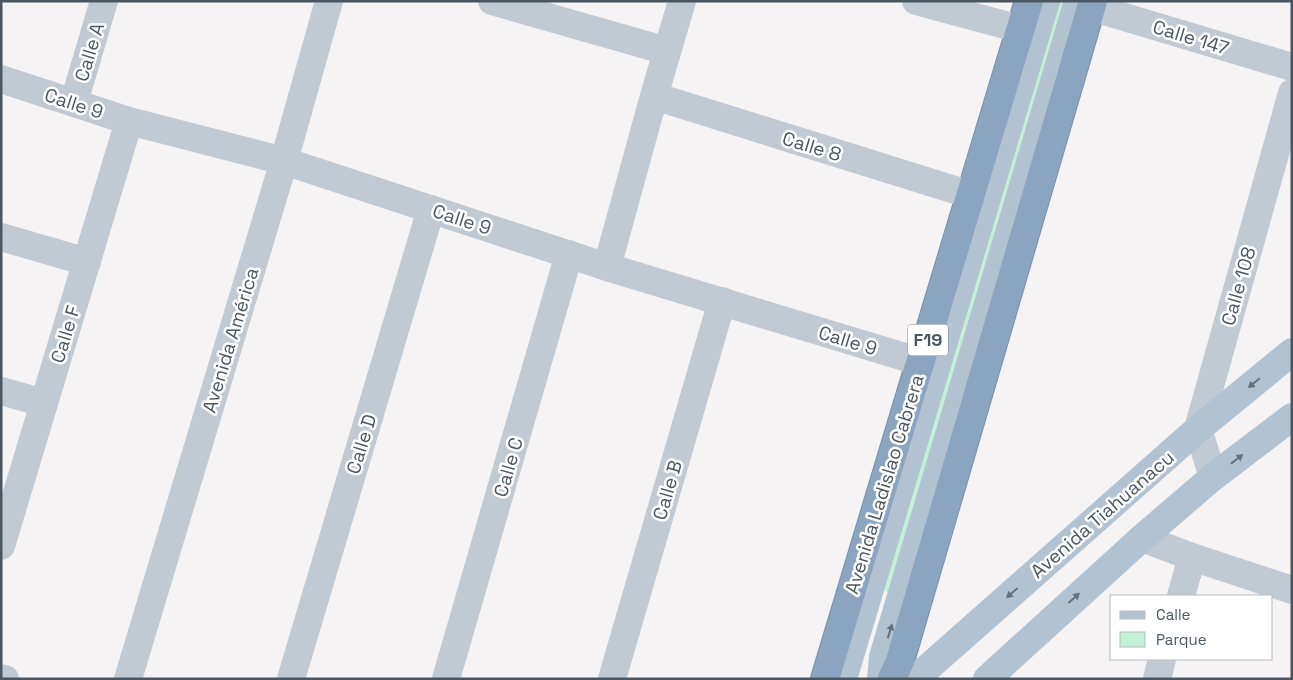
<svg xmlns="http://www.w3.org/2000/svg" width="1293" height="680" font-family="'Space Grotesk',sans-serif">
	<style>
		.green { fill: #c3f1d5 }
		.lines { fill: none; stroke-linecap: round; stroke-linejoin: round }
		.highway-casing { stroke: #7690ad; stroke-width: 30 }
		.minor { stroke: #c1cad2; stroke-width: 28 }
		.major { stroke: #b3c2d1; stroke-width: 28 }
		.highway { stroke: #8ba5c1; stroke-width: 28 }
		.oneway { fill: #64717d }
		.labels { text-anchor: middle; stroke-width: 5; stroke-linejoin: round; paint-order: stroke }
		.shield { fill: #fff; stroke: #808990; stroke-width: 1 }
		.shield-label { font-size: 18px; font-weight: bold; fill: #4a5661 }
		.street-label { font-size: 19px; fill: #4a5661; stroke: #fff }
	</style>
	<rect width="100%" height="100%" fill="#f5f3f3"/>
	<!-- green -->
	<path class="green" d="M1054,1H1074L897,595L878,589Z"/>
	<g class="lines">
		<defs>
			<path id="highway" d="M825,679L1029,1
				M892,679L900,661L1093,1"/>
		</defs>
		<!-- highway casing -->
		<use href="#highway" class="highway-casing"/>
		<!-- minor -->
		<path class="minor" d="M492,1L667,51
			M916,1L1020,29
			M1091,7L1292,67
			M1,79L129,121L284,161L607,267L921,362
			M654,96L971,195
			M74,102L104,1
			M1,237L87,262
			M607,267L654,96L682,1
			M1,391L44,403
			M1213,477L1198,429L1292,93
			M1142,538L1192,557L1292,590
			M1,546L129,121
			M1181,596L1192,557
			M1,678L5,679
			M128,679L284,161L329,1
			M291,679L431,209
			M446,679L569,254
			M612,679L722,301
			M1157,679L1162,659"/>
		<!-- major -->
		<path class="major" d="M843,679L1046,1
			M881,679L883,657L1078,1
			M915,679L1198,429L1292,352
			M987,679L1142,538L1213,477L1292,417"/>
		<!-- highway -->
		<use href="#highway" class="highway"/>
	</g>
	<!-- one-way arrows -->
	<defs><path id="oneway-solid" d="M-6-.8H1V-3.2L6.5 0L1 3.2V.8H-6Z" transform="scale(1.25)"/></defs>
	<g class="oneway">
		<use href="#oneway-solid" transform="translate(1254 383) rotate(141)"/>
		<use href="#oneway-solid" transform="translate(1237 459) rotate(-38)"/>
		<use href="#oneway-solid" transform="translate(1012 593) rotate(139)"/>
		<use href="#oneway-solid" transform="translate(1074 598) rotate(-42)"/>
		<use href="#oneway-solid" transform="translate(890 631) rotate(-73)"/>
	</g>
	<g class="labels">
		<!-- shield labels -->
		<rect class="shield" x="908" y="324.5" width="40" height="31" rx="4"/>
		<g class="shield-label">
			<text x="928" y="346">F19</text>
		</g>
		<!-- street labels -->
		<g class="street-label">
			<text transform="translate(1191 37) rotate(17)" y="7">Calle 147</text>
			<text transform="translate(89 52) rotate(-73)" y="7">Calle A</text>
			<text transform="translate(74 103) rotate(18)" y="7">Calle 9</text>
			<text transform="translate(812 146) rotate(17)" y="7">Calle 8</text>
			<text transform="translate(462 219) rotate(18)" y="7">Calle 9</text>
			<text transform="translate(1238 286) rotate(-74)" y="7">Calle 108</text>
			<text transform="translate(65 334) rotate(-73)" y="7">Calle F</text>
			<text transform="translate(230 340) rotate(-73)" y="7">Avenida América</text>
			<text transform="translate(848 340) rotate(17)" y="7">Calle 9</text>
			<text transform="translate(361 444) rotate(-73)" y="7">Calle D</text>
			<text transform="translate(508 467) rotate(-74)" y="7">Calle C</text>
			<text transform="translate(884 484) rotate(-73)" y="7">Avenida Ladislao Cabrera</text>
			<text transform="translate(667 490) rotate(-74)" y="7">Calle B</text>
			<text transform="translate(1102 514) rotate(-41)" y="7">Avenida Tiahuanacu</text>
		</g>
	</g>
	<!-- border -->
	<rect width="1293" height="680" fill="none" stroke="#4a5661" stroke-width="5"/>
	<!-- legend -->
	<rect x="1110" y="595" width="162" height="65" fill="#ffffff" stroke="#b7bbc0"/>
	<rect x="1120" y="611" width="25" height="8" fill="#b3c2d1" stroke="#b7bbc0"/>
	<text x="1156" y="620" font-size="15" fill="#4a5661">Calle</text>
	<rect x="1120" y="632" width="25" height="15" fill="#c3f1d5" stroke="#b7bbc0"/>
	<text x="1156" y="645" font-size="15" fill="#4a5661">Parque</text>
</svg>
